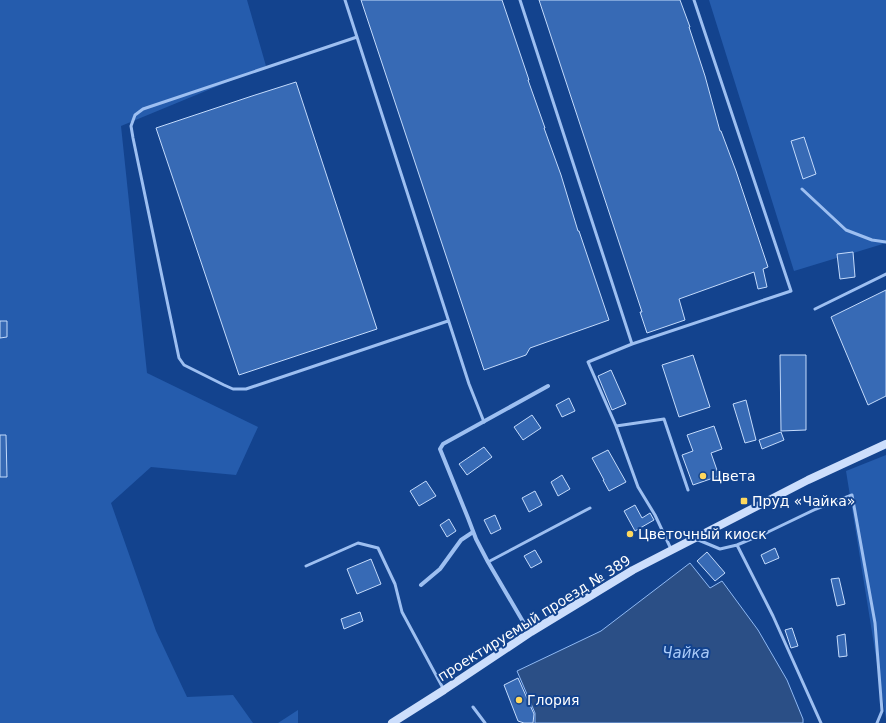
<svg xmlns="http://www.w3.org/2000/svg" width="886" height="723" font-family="'DejaVu Sans',sans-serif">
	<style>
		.green { fill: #255cad }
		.water { fill: #2b4f86; stroke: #8fb9f4 }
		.building { fill: #376ab5; stroke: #c4dbfc }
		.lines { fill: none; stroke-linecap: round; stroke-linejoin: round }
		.lane { stroke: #9dbff1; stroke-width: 3 }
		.street { stroke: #9dbff1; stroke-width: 4 }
		.secondary { stroke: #ccdefc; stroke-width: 8 }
		.poi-dot { fill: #ffd85d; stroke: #13438e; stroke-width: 1.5 }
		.labels { text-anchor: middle; stroke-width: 4; stroke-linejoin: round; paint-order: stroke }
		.poi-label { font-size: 14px; fill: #fff; stroke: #13438e; text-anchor: start }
		.street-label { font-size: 14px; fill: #fff; stroke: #13438e }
		.water-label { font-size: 15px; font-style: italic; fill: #a9caf8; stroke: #13438e }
	</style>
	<rect width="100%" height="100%" fill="#13438e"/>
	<!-- green -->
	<path class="green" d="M0,0H247L266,66L121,126L147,373L258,427L236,475L151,467L111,503L156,631L187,697L233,695L253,723H0Z
		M709,0H886V243L794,271Z
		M886,455V719L846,471Z
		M298,710V723H278Z"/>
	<!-- water -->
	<path class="water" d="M690,563L710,588L722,581L758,630L787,680L803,719V723H535V713L517,671L601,631Z"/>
	<!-- building -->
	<path class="building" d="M361,0H502L529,80H528L545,128H544L561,175L578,231H579L609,320L530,348L526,355L484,370Z
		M539,0H680L690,27H689L705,76L720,131H721L736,171L768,267L763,269L767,287L758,289L754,272L679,299L685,320L647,333L640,312H642Z
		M296,82L377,329L239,375L156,128L252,96Z
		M804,137L816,174L803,179L791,141Z
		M853,252L855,277L840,279L837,254Z
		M886,290V396L868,405L831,317Z
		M0,321H7V337L0,338Z
		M693,355L710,407L679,417L662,365Z
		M780,355H806V430L781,431Z
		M611,370L626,404L612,410L598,376Z
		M569,398L575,411L562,417L556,405Z
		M746,400L756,440L745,443L733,404Z
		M532,415L541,428L523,440L514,427Z
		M714,426L722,449L711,453L719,476L693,485L682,455L693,451L687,435Z
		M781,432L784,440L762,449L759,440Z
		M0,435H6L7,477H0Z
		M484,447L492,457L467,475L459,464Z
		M608,450L626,482L609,491L603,480H604L592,458Z
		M562,475L570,489L558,496L551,482Z
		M426,481L436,496L419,506L410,491Z
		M535,491L542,505L529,512L522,498Z
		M635,505L642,518L650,513L654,520L635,531L624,511Z
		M495,515L501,529L491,534L484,520Z
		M449,519L456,531L447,537L440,525Z
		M775,548L779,558L765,564L761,555Z
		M535,550L542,562L531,568L524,556Z
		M707,552L725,573L715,581L697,561Z
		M371,559L381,584L357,594L347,569Z
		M839,578L845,604L837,606L831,579Z
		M360,612L363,621L344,629L341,619Z
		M792,628L798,646L791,648L785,630Z
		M845,634L847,656L839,657L837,636Z
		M518,678L534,714L533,723H524L518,721L504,685Z"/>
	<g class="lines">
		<!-- lane -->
		<path class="lane" d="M345,0L469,384L484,422
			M520,0L632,344
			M357,37L143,109L135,115L131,126L133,138L179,358L184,365L224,385L233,389H246L448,321
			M802,189L846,230L872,240L886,242
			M815,309L886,274
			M616,426L664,419L688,490
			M696,539L720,549L737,545L768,532L816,509L852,495L875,623L882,711L877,723
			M737,545L773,616L821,723
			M671,549L655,515L638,487L616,426L588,362L632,344L791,291L694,0
			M488,562L590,508
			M306,566L358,543L378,548L395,584L402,612L444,690
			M473,707L485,723"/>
		<!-- street -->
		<path class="street" d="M421,585L440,569L461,540L473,532
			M531,632L525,625L488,562L476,539L468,518L440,449L443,444L548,386"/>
		<!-- secondary -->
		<path class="secondary" d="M392,723L444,690L531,632L633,570L808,480L886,444"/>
	</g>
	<!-- markers -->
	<g class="poi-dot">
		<circle cx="703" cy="476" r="4"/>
		<rect x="740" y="497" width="8" height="8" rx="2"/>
		<circle cx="630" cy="534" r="4"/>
		<circle cx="519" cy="700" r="4"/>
	</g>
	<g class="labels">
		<!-- poi labels -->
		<g class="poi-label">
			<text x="711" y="481">Цвета</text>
			<text x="752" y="506">Пруд «Чайка»</text>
			<text x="638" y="539">Цветочный киоск</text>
			<text x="527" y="705">Глория</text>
		</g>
		<!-- street labels -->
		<g class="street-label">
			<text transform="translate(534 618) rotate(-32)" y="5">проектируемый проезд № 389</text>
		</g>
		<!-- water labels -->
		<g class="water-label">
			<text x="686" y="658">Чайка</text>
		</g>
	</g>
</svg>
